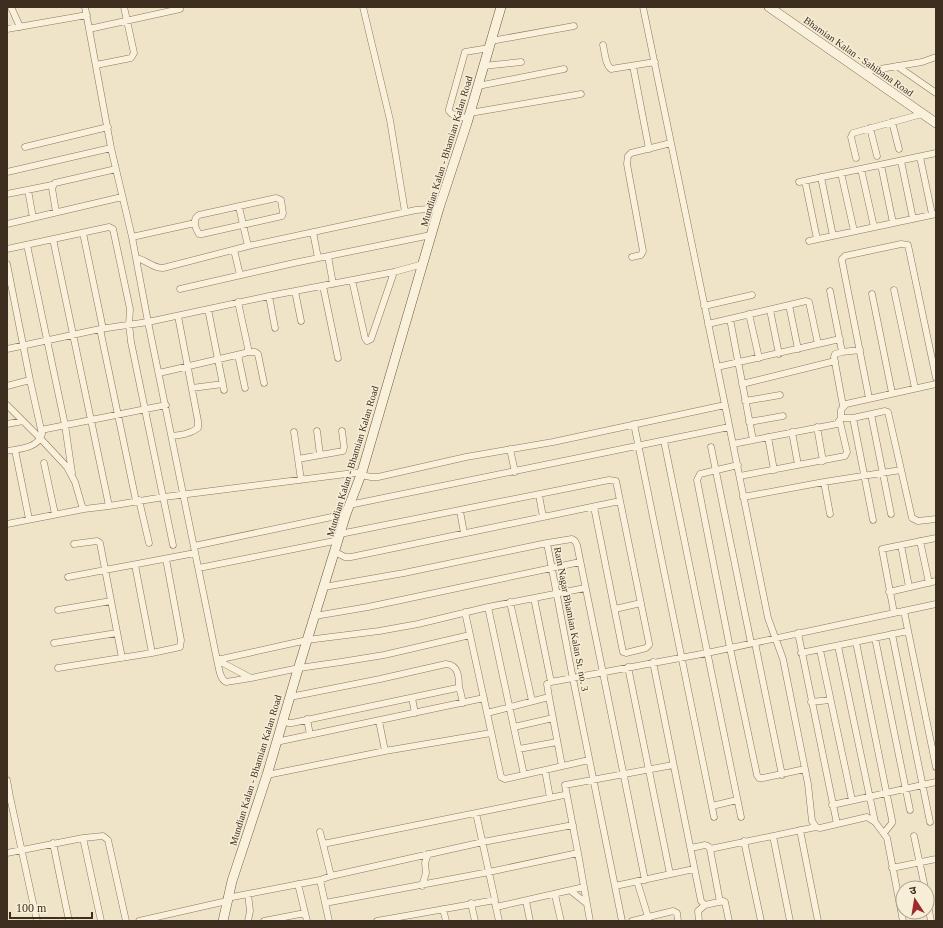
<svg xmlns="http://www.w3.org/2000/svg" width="943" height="928" font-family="'Times New Roman','Noto Sans Devanagari',serif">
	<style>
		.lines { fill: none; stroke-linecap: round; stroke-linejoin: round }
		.street-casing { stroke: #8d765c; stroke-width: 7 }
		.secondary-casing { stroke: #6f573f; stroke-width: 10 }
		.street { stroke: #faf1dc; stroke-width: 6 }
		.secondary { stroke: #faf1dc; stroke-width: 9 }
		.labels { text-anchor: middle; stroke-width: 3; stroke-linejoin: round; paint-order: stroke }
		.street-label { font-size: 10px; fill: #3d2e20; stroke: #f7eed8 }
	</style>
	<rect width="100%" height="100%" fill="#f0e4c8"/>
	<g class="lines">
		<defs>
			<path id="street" d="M11,7L20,27
				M85,7L111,148L132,237L148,322L269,296L394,272L423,264
				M363,7L390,120L405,212
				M643,7L725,405
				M7,29L87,15
				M89,29L180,9
				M491,41L574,26
				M603,45C605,53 605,64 611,69L655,62
				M96,65L131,58L134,53L124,7
				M483,66L521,62
				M633,66L649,149
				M897,66L936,93
				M862,72L922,62L936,57
				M478,86L564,69
				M470,113L581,94
				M469,119L452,114L449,111V109L465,52L489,48
				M892,122L899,149
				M870,128L877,156
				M25,147L108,127
				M920,157L932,214
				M856,158L851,137L853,133L922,114
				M901,161L913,219
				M881,165L893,223
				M861,169L874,227
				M7,172L111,148
				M841,173L854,231
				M821,177L833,236
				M805,181L817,239
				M799,182L936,153
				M28,190L33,218
				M7,194L52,185
				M276,198L281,200L283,213L282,216L202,234H199C195,228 192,219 199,215Z
				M239,207L248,246
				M56,212L52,188L55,183L116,169
				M7,224L122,197
				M313,232L318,258
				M83,233L103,329
				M132,237L195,223
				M53,239L109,506
				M809,241L936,214
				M27,245L65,425L72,473
				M7,249L109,227L113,229L130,309L129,324L131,342L173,545
				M234,250L240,275
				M328,256L333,284
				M632,257L641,255L643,251L627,164L628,156L631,153L671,143
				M136,258C147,260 152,268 163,268L248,246L416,210L439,208
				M7,264L30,380L42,434C38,448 20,449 7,451
				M352,280L365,338L367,341L371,339L394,272
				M323,286L338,358
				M180,289L294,263L431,235
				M894,290L915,388
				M295,291L301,321
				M830,291L842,352
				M872,294L892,393
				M269,296L275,328
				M789,305L798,349
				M704,306L752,295
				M208,309L224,390
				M770,310L779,354
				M749,314L759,358
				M730,319L753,440
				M708,324L806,301L809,302L818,344
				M100,329L136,501
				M7,349L100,329L148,322L217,660L251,678L299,668L341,662L384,655L470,635
				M248,352H255L258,354L264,383
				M238,355L245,388
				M717,367L840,339
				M159,373L245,353L248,352V348L238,302
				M742,384L835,361
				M7,386L30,380
				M192,388L223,384
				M869,398L842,261V259L845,256L901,244L908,245L936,378
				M745,401L780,395
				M7,405L40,438L67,467L75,482L82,506L84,509L109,506L164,497L362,472
				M843,406L834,357L835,354L842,352L860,350
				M871,414L891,514
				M841,418H853L885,411L888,412L912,518L918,521L936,519
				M853,418L873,520
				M749,422L783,416
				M7,424L23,421
				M634,424L714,817
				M817,427L823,461
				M41,430L166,405
				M317,431L320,455
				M294,432L301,480
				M792,432L798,465
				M172,436C181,435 190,434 198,428V421L178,316
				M768,437L774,470
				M664,441L741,817
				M733,444L837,424L841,418V410L846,404L936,384
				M711,447L751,643
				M510,449L515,472
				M15,450L29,519
				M298,459L343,451L344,447L342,431
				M44,463L55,514
				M738,465L700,474L697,480L730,648L757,775L759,778H763L805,769
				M361,475L371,477H378L466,457L553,442L725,405L768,618L783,659L808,784L812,821L816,827L820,828L867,817L875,822L887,838L903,921
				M740,476L845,456L847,452L840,422
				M824,482L830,514
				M539,495L543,517
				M743,497L824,482L901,470
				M139,500L149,543
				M349,505L729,427
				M460,511L464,533
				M7,524L84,509
				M340,534L609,480L616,481L649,643V645L646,648L626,653L623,652L594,507
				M920,541L929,583
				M547,543L572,539L575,541L577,545L645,880
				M74,544L97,541L100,543L122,658
				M901,545L909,587
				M194,546L346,514
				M335,552L345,557H351L620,501
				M135,565L152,653
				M199,568L339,540
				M68,577L195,553
				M324,587L404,573L547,543L572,674L622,921
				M889,592L936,581
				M510,602L532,701
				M488,607L524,775
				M615,609L641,603
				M58,610L111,601
				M904,611L936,767
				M465,612L501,777L505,779L589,760
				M894,613L882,549L936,538
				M315,616L368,607L580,562
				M798,633L837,824
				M892,634L930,822
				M875,638L910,810
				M856,642L892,820V823L884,833
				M54,643L117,633
				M755,643L782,775
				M838,646L875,822
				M820,650L852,800
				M801,653L908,631
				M653,662L701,901L705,905L723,901L725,902L729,921
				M628,667L670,874
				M58,668L152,653L180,647L181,640L166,559
				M251,678L226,682C219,678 219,667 217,660L307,640L379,631L418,624L488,607L585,588
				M551,682L707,653L936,604
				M290,697L380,679L446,664C459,665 459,678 459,688
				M549,697L562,766
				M412,698L415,713
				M811,702L830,700
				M487,713L549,697L547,684L551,682L534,598
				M307,719L310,735
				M283,720L288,723H292L457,688L460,690L463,703
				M379,721L385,751
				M514,727L553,718
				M276,742L484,698
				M519,749L557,742
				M545,770L550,798
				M267,775L385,751L491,733
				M7,780L10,797
				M7,798L10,797L37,921
				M832,805L936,782
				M712,806L737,800
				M800,830L818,921
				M773,836L790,921
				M914,836L925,888
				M83,838L103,836L108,840L126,921
				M744,841L761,921
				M53,843L69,921
				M323,844L564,795L567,796
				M691,848L705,845L708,846L710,849L720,902
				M710,849L816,827
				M7,853L83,838L101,921
				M892,868L936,859
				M331,876L483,842L573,825
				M320,880L331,876L320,832
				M637,881L649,920
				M298,884L307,921
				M422,886L426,873L425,863L428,854
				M615,886L694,869
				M571,891L586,903
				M555,895L561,921
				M227,898L320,880L329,921
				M927,900L931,921
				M526,901L530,921
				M325,903L489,872L578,853
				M471,903L475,921
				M495,903L499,921
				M496,907L584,887
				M443,909L446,921
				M139,921L227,901
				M248,921L250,911L248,894
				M264,921L305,913
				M377,921L495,900L476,813
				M590,921L578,853L565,785L673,765
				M632,921L673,911L677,913L678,921
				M699,921L698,911L705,905"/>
			<path id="secondary" d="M769,7L936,123
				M223,921L232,881L267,775L296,676L346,514L362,472L439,208L467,123L501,7"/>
		</defs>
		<!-- street casing -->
		<use href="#street" class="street-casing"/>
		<!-- secondary casing -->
		<use href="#secondary" class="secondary-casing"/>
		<!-- street -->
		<use href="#street" class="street"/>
		<!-- secondary -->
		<use href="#secondary" class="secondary"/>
	</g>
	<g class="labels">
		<!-- street labels -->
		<g class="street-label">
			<text transform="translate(859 56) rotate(35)" y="4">Bhamian Kalan - Sahibana Road</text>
			<text transform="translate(446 151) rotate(-73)" y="4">Mundian Kalan - Bhamian Kalan Road</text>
			<text transform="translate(352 461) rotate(-73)" y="4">Mundian Kalan - Bhamian Kalan Road</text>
			<text transform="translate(572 619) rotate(79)" y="4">Ram Nagar Bhamian Kalan St. no. 3</text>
			<text transform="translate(255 770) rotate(-73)" y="4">Mundian Kalan - Bhamian Kalan Road</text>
		</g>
	</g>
	<!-- border -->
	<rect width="943" height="928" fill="none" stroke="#3d2e20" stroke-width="16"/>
	<!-- north arrow -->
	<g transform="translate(915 900) rotate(348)"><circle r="19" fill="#f7eed8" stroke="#ada18e"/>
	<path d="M0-3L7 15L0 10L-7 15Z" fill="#9e2a2b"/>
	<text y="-6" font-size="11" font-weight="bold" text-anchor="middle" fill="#3d2e20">उ</text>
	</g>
	<!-- scale -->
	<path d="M10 912v6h82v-6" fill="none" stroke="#3d2e20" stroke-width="2"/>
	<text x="16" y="912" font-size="12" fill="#3d2e20" stroke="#f7eed8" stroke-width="3" paint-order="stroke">100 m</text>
</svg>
